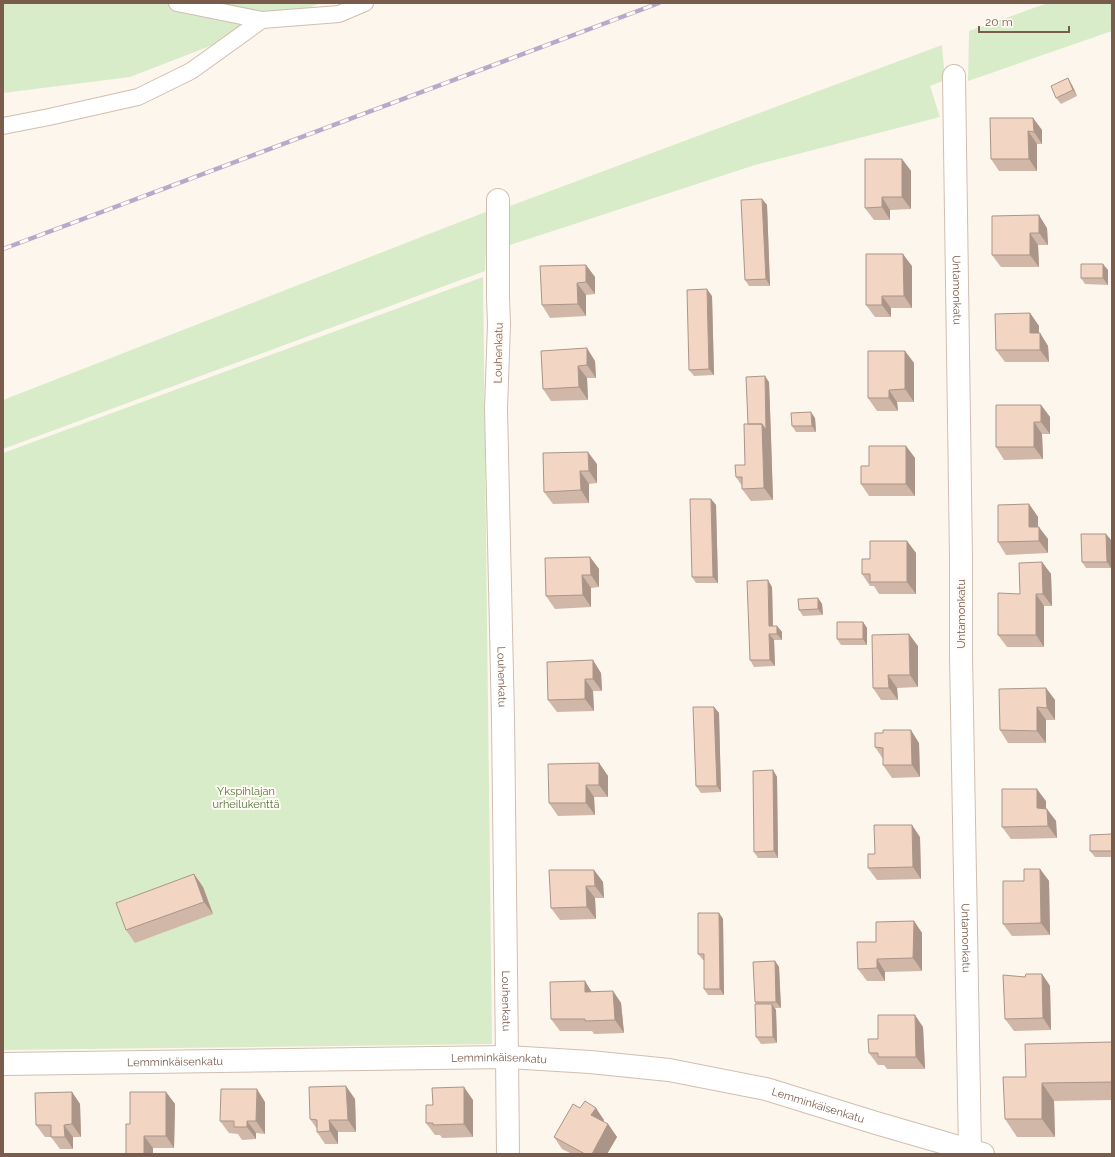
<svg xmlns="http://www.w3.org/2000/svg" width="1115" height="1157" font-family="Raleway,sans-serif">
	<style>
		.green { fill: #d8ecc9 }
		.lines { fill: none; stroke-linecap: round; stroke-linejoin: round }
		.lane-casing { stroke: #d1beb0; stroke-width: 18 }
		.street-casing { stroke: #d1beb0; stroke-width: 24 }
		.lane { stroke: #fff; stroke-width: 16 }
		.street { stroke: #fff; stroke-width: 22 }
		.rail-casing { stroke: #b9a8c9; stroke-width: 4.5 }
		.rail { stroke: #fffaf3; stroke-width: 3; stroke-dasharray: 9; stroke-linecap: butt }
		.wall { fill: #d1b7a8 }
		.shaded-wall { fill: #aa9588 }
		.building { fill: #f3d5c3; stroke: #aa9588 }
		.labels { text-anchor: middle; stroke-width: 4; stroke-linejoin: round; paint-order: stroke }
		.street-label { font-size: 11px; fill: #7a5c4d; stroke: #fffaf3 }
		.park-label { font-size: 11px; fill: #537a41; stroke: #fffaf3 }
	</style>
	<rect width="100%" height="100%" fill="#fdf6ec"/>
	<!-- green -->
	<path class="green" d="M3,3H321L130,77L3,93Z
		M1048,3H1112V31L968,81L969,31Z
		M942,45L945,80L930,86L940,117L755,165L510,245V206Z
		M488,211L485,271L3,449V400Z
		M483,277L492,1044L3,1050V453Z"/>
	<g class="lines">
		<defs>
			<path id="lane" d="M177,3L262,20L339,14L365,3
				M3,126L49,117L138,97L191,71L262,20"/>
			<g id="street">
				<path id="s1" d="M954,76L961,558V655L970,1151"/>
				<path id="s2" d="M498,200V297L499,324L496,409L503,718L507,1057L508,1154"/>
				<path id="s3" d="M3,1064L507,1057L590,1062L669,1070L766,1089L876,1123L983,1154"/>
			</g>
		</defs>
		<!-- lane casing -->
		<use href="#lane" class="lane-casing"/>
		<!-- street casing -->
		<use href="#street" class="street-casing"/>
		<!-- lane -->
		<use href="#lane" class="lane"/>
		<!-- street -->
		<use href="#street" class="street"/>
		<defs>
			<path id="rail" d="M3,249L659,3"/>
		</defs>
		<!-- rail casing -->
		<use href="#rail" class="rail-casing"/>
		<!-- rail -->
		<use href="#rail" class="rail"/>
	</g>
	<!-- wall -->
	<path class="wall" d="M1072,85L1077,96L1061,104L1056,98Z
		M1033,118L1042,130V144H1037V171H999L991,159Z
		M902,159L911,171V209L890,210V220H874L865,208Z
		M762,199L767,205L770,286H749L745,280Z
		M992,216L1047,228L1048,245H1038L1039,267H1001L992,255Z
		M586,265L595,277V294L586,295V316L550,318L542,305Z
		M912,266V308H891V317H875L866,305Z
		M1108,270V285L1085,284L1081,278Z
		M712,296L714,375L694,376L689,370Z
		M1030,313L1039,326V333H1040L1048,346L1049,362H1005L996,350Z
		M541,351L595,361L596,378H587L588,400L551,401L543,389Z
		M905,351L914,363V402H897L898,411H877L868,398Z
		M769,382L773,500L751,501L742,489V486L736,477L745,465Z
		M1041,405L1050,417V434H1042L1043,459L1004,460L996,447Z
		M815,418L816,432H796L792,426Z
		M906,446L915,458V496H869L861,484L869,466Z
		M543,453L597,464V483L589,484V503L553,504L544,492Z
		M711,499L716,505L718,583H696L692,577Z
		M1029,504L1038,517V527L1048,539V553L1006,555L998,542Z
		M1106,534L1111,540V568H1086L1082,562Z
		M907,541L916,553V594H879L874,586H870L862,574L870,559Z
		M590,557L599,569V587L591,588V607L555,609L546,596Z
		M1042,562L1051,574L1052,606H1044V647H1007L998,635Z
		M772,587L773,626H777L782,632V640H774L775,666L754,667L750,660Z
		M818,598L822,604L823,615L803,616L799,610Z
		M863,622L867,628V645H841L837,639Z
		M918,646V687L897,688L898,700H881L873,688Z
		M547,662L601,673L602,691H593L594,711L557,712L548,700Z
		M1046,688L1055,700V720H1046V743H1008L1000,730Z
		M714,707L719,713L721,792L701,793L696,786Z
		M919,743L920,777L892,778L883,765V759L875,747Z
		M599,763L608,776V797H594L595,815L558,816L549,803Z
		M773,770L777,777L778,858H758L754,852Z
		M1046,801V809L1056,821L1057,838L1011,839L1002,827Z
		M1112,834V857H1095L1090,851Z
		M920,837L921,879L877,880L868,868L875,854Z
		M1040,869L1049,881L1050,935L1012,936L1003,924L1024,881Z
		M594,870L603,882L604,898H595L596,919L560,920L551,908Z
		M194,874L203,887L213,914L135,943L126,930Z
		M719,913L723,919L724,995H708L704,989V960H703L698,954Z
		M914,921L922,933V971L885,972V981H867L858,969L876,942Z
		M775,961L779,967L781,1008H775L776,1010L777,1043L761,1044L756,1037V1004L755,1002Z
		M1042,974L1050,986L1051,1030L1014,1031L1005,1019L1025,977Z
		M613,991L621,1003L624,1033L594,1034L592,1031H560L551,1019L592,992Z
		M923,1027L925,1069H887L884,1065H878L869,1053L878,1039Z
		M1112,1042V1100L1054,1101L1055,1137H1017L1005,1119L1026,1077Z
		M72,1092L80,1104L81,1137H73V1149H60L51,1137H45L36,1125Z
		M166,1092L175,1104L174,1148H153V1154H126L130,1124Z
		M355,1099L356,1132H338V1144H325L317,1132V1129L310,1119Z
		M473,1100V1137L442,1138L440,1135H435L426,1123L433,1105Z
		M265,1102V1134L256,1133V1139L242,1140L238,1134L229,1133L220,1121Z
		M580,1108L604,1120L603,1122L608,1124L617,1137L607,1154H572L562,1149L554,1137Z"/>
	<!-- shaded-wall -->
	<path class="shaded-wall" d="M1068,78L1072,85L1077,96L1073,90Z
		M1033,118L1042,130V144L1034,132Z
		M1028,131L1037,144V171L1029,159Z
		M902,159L911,171V209L902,197Z
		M882,197L890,210V220L882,207Z
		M762,199L767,205L770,286L766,279Z
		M1039,215L1047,228L1048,245L1039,233Z
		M1030,233L1038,245L1039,267L1030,255Z
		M903,254L912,266V308L904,296Z
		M1103,264L1108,270V285L1103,278Z
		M586,265L595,277V294L586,282Z
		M577,283L586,295V316L578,304Z
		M707,289L712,296L714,375L709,369Z
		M882,296L891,308V317L882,305Z
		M1030,313L1039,326V346L1030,333Z
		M1040,333L1048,346L1049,362L1040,350Z
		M587,348L595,361L596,378L587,365Z
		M905,351L914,363V402L905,389Z
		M578,366L587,378L588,400L579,387Z
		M765,376L769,382L771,436L766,430Z
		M889,390L897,402L898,411L889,398Z
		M1041,405L1050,417V434L1041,422Z
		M811,412L815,418L816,432L812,426Z
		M1034,422L1042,434L1043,459L1034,447Z
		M762,424L771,436L773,500L764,488Z
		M906,446L915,458V496L906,484Z
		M588,452L597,464V483L589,471Z
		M580,471L589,484V503L581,490Z
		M711,499L716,505L718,583L713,577Z
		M1029,504L1038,517V539L1029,527Z
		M1039,527L1048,539V553L1039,541Z
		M1106,534L1111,540V568L1107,562Z
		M907,541L916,553V594L907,582Z
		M590,557L599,569V587L591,575Z
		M1042,562L1051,574L1052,606L1043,594Z
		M582,575L591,588V607L583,595Z
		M768,580L772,587L773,632L769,626Z
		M1036,594L1044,606V647L1036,635Z
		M818,598L822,604L823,615L818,609Z
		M863,622L867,628V645L863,639Z
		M777,626L782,632V640L777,634Z
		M769,634L774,640L775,666L770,660Z
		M909,634L918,646V687L910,675Z
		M593,660L601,673L602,691L593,679Z
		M888,675L897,688L898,700L889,688Z
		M585,679L593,691L594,711L585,699Z
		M1046,688L1055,700V720L1047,708Z
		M714,707L719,713L721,792L717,786Z
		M1037,707L1046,720V743L1037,731Z
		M911,730L919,743L920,777L912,765Z
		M599,763L608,776V797L599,785Z
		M773,770L777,777L778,858L774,851Z
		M586,785L594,797L595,815L586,803Z
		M1037,789L1046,801V821L1037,808Z
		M1047,809L1056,821L1057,838L1048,826Z
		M912,825L920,837L921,879L913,867Z
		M1040,869L1049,881L1050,935L1041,923Z
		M594,870L603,882L604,898L595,886Z
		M194,874L203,887L213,914L204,902Z
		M586,886L595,898L596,919L587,907Z
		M719,913L723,919L724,995L720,989Z
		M914,921L922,933V971L913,958Z
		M877,959L885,972V981L877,968Z
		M775,961L779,967L781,1008L776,1002Z
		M1042,974L1050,986L1051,1030L1043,1018Z
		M585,981L593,994L585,992Z
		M613,991L621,1003L624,1033L615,1020Z
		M772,1004L776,1010L777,1043L773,1037Z
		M915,1015L923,1027L925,1069L916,1057Z
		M1042,1083L1054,1101L1055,1137L1042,1119Z
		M346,1086L355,1099L356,1132L348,1120Z
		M464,1087L473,1100V1137L464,1124Z
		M257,1089L265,1102V1134L256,1121Z
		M72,1092L80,1104L81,1137L72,1124Z
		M166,1092L175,1104L174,1148L166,1136Z
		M596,1108L604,1120L600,1127L591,1115Z
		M329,1120L338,1132V1144L330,1131Z
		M247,1121L256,1133V1139L247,1127Z
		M608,1124L617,1137L607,1154H592Z
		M64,1125L73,1137V1149L65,1137Z
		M144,1136L153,1148V1154H144Z"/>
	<!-- building -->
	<path class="building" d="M1068,78L1073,90L1056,98L1051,86Z
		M990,118H1033L1034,132L1028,131L1029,159H991Z
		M865,159H902V197H882V207L865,208Z
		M762,199L766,279L745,280L741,200Z
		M1039,215V233H1030V255H992V216Z
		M866,254H903L904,296H882V305H866Z
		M1081,264H1103V278H1081Z
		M586,265V282L577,283L578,304L542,305L540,266Z
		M707,289L709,369L689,370L687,290Z
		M1030,313V333H1040V350H996L995,314Z
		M587,348V365L578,366L579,387L543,389L541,351Z
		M868,351H905V389L889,390V398H868Z
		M765,376L766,430L762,424H748L746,377Z
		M996,405H1041V422H1034V447H996Z
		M811,412L812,426H792L791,413Z
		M744,424H762L764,488L742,489V477H736L735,465H745Z
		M869,446H906V484H861V466H869Z
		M588,452L589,471H580L581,490L544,492L543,453Z
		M690,499H711L713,577H692Z
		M1029,504V527H1039V541L998,542V505Z
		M1081,534H1106L1107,562H1082Z
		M870,541H907V582H870V574H862V559H870Z
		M590,557L591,575H582L583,595L546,596L545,558Z
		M1042,562L1043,594H1036V635H998V593L1020,594L1019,563Z
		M768,580L769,626H777V634H769L770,660H750L747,581Z
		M818,598V609L799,610L798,599Z
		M837,622H863V639H837Z
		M909,634L910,675H888L889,688H873L872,635Z
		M593,660V679H585V699L548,700L547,662Z
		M1046,688L1047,708L1037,707V731L1000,730L999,689Z
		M693,707H714L717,786H696Z
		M883,730H911L912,765H883V748L875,747V733H883Z
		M599,763V785H586V803H549L548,764Z
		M773,770L774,851L754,852L753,771Z
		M1002,789H1037V808L1047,809L1048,826L1002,827Z
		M874,825H912L913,867L868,868V854H875Z
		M1112,834V851H1090V835Z
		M1024,869H1040L1041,923L1003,924V881H1024Z
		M549,870H594L595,886H586L587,907L551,908Z
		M194,874L204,902L126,930L116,903Z
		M698,913H719L720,989H704V954H698Z
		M914,921L913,958L877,959V968L858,969L857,942H876V922Z
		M775,961L776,1002H755L753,962Z
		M1026,974H1042L1043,1018L1005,1019L1003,975L1025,977Z
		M585,981V992L613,991L615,1020L585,1021V1019H551L550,982Z
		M755,1004H772L773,1037H756Z
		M878,1015H915L916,1057H878V1053H869L868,1039H878Z
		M1112,1042V1082L1042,1083V1119H1005L1003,1077H1026L1025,1044Z
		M346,1086L348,1120H329L330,1131L317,1132V1120L310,1119L309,1087Z
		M464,1087V1124L433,1125V1123H426V1105H433L432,1088Z
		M221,1089H257L256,1121H247V1127H234V1121H220Z
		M72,1092V1124L64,1125L65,1137H51V1125H36L35,1093Z
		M130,1092H166V1136H144V1154H126V1124H130Z
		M585,1101L596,1108L591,1115L608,1124L592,1154H585L554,1137L573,1104L580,1108Z"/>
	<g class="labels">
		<!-- street labels -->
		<g class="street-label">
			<text dy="4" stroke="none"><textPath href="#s1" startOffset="214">Untamonkatu</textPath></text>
			<text transform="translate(498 353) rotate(-89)" y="4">Louhenkatu</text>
			<text transform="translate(961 614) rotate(-90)" y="4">Untamonkatu</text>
			<text dy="4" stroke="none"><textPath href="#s2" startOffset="477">Louhenkatu</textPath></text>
			<text dy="4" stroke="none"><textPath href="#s1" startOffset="862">Untamonkatu</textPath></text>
			<text dy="4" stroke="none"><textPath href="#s2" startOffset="801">Louhenkatu</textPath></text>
			<text dy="4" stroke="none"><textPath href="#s3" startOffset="496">Lemminkäisenkatu</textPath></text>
			<text dy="4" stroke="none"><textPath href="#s3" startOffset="172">Lemminkäisenkatu</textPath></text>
			<text dy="4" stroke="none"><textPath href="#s3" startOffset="820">Lemminkäisenkatu</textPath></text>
		</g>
		<!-- park labels -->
		<g class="park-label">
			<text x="246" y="795">Ykspihlajan<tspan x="246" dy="13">urheilukenttä</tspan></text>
		</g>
	</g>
	<!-- border -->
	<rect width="1115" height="1157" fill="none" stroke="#7a5c4d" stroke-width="8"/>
	<!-- scale -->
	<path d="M979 26v6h90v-6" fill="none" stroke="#7a5c4d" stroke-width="2"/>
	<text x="985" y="26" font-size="12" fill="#7a5c4d" stroke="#fffaf3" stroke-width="3" paint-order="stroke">20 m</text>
</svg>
